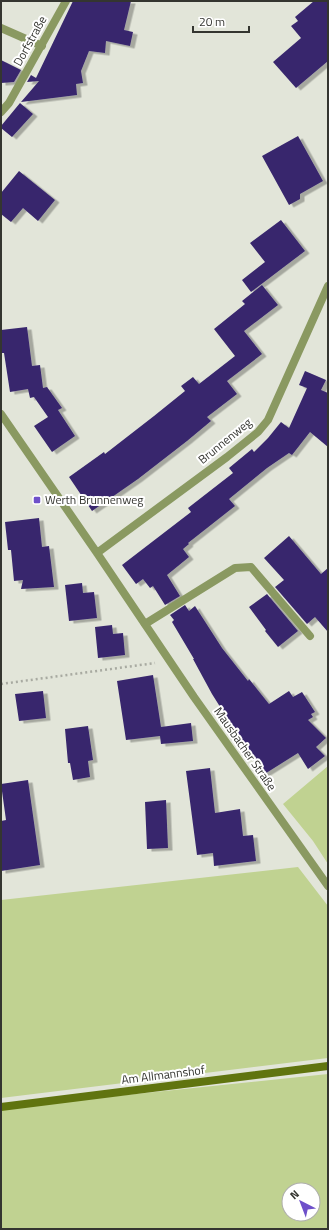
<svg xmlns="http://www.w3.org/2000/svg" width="329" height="1230" font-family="'Titillium Web',sans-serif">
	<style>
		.green { fill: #c0d291; fill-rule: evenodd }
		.building { fill: #38276d; filter: url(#shadow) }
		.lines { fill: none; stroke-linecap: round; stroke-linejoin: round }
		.path { stroke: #a8aaa1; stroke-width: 2.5; stroke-dasharray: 2 3; stroke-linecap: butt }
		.lane { stroke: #8a9961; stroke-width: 8 }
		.street { stroke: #8a9961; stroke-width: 8 }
		.secondary { stroke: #60740f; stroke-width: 8 }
		.poi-dot { fill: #6e50ca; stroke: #fff; stroke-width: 1.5 }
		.labels { text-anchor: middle; stroke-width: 4; stroke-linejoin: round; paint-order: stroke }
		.street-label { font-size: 12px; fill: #343530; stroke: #fff }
		.poi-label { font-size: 12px; fill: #343530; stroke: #fff; text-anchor: start }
	</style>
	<defs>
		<filter id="shadow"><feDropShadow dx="4.5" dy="2.5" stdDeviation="0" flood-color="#0004"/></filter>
	</defs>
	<rect width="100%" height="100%" fill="#e2e5d9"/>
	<!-- green -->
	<path class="green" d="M328,766V864L313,841L283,804Z
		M298,867L328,906V1058L1,1098V900Z
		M328,1074V1229H1V1108ZM289,1190H313V1214H289Z"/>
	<!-- building -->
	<path class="building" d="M73,1H131L124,30L133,32L130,46L106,41L105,53L89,51L81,71L83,83L76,84L77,95L21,102L39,81L27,82L31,75L36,78Z
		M314,1H328V61L296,88L273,62L301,38L291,26L298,21L295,17Z
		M1,60L21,70L14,82L1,83Z
		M20,103L33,114L12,137L1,128V126Z
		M298,136L323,181L300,194V199L289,205L262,156Z
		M19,171L55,200L38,221L23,208L11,222L1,214V193Z
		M281,220L305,251L251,292L242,280L265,262L250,243Z
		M262,285L278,305L244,331L262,354L227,381L237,394L207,417L211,421L187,441L138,479L92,511L69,477L104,452L105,454L154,416L185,391L181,386L193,377L199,384L235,356L214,329L245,304L242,301Z
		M27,327L32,366L40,365L43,388L47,387L62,408L58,410L75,436L52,452L34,426L48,417L34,397L30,398L28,389L10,392L4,353H1V330Z
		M305,371L326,380L321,390L328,393V447L310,432L292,455L289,453L267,468L229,499L235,506L188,543L189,544L183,549L189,557L167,575L180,596L165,605L153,586L150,588L143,579L136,584L122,565L191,512L188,508L233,473L229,468L252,449L254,452L268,438L281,422L289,428L307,388L299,385Z
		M39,518L42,547L49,546L54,587L21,589L23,580L14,581L11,550H8L5,522Z
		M289,536L321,574L328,568V632L315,617L307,624L275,587L284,580L264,558Z
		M82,583L83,593L94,592L97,618L69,621L65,585Z
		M267,594L298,631L278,647L265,631L266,630L249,607Z
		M185,605L189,611L195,606L222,648L248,681L249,679L269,704L289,691L293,697L302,692L315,712L311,714L313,717L308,720L326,738L316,747L325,756L308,769L298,753L263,775L212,694L193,659H194L172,622L174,620L170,615Z
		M112,625L113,634L123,633L125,655L98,658L95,627Z
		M153,675L161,727L191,723L193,741L161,744L160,736L126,740L117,681Z
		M43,691L46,718L19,721L15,694Z
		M88,726L93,760L88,761L90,777L73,780L70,763H68L65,729Z
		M210,768L215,813L240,809L243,836L253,835L256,861L214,866L213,853L197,855L186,771Z
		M28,780L40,865L1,871V821L6,820L1,784Z
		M166,800L168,848L147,849L145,802Z"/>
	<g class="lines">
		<!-- path -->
		<path class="path" d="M1,684L155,663"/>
		<!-- lane -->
		<path class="lane" d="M145,624L235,568L251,567L310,636"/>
		<!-- street -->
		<path class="street" d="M1,28L42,46
			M1,112L9,103L66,1
			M1,414L97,553L194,697L328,886
			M97,553L227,457L258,432L268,420L328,286"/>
		<!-- secondary -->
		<path class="secondary" d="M1,1107L328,1066"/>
	</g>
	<!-- markers -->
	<rect class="poi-dot" x="33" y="496" width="8" height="8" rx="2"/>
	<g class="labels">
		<!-- street labels -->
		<g class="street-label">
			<text transform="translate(30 41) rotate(-61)" y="4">Dorfstraße</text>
			<text transform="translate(225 441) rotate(-39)" y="4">Brunnenweg</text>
			<text transform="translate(245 749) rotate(55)" y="4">Mausbacher Straße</text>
			<text transform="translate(163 1075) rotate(-7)" y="4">Am Allmannshof</text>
		</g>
		<!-- poi labels -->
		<g class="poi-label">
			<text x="45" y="504">Werth Brunnenweg</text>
		</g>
	</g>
	<!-- border -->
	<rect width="329" height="1230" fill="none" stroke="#343530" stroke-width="4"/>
	<!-- north arrow -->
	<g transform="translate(301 1202) rotate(318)"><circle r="19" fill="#ffffff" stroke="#aeaeac"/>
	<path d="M0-3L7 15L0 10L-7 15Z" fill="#6e50ca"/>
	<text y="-6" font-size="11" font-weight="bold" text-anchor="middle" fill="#343530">N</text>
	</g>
	<!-- scale -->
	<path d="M193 26v6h56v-6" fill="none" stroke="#343530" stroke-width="2"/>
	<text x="199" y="26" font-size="12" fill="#343530" stroke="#ffffff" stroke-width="3" paint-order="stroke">20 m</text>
</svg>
